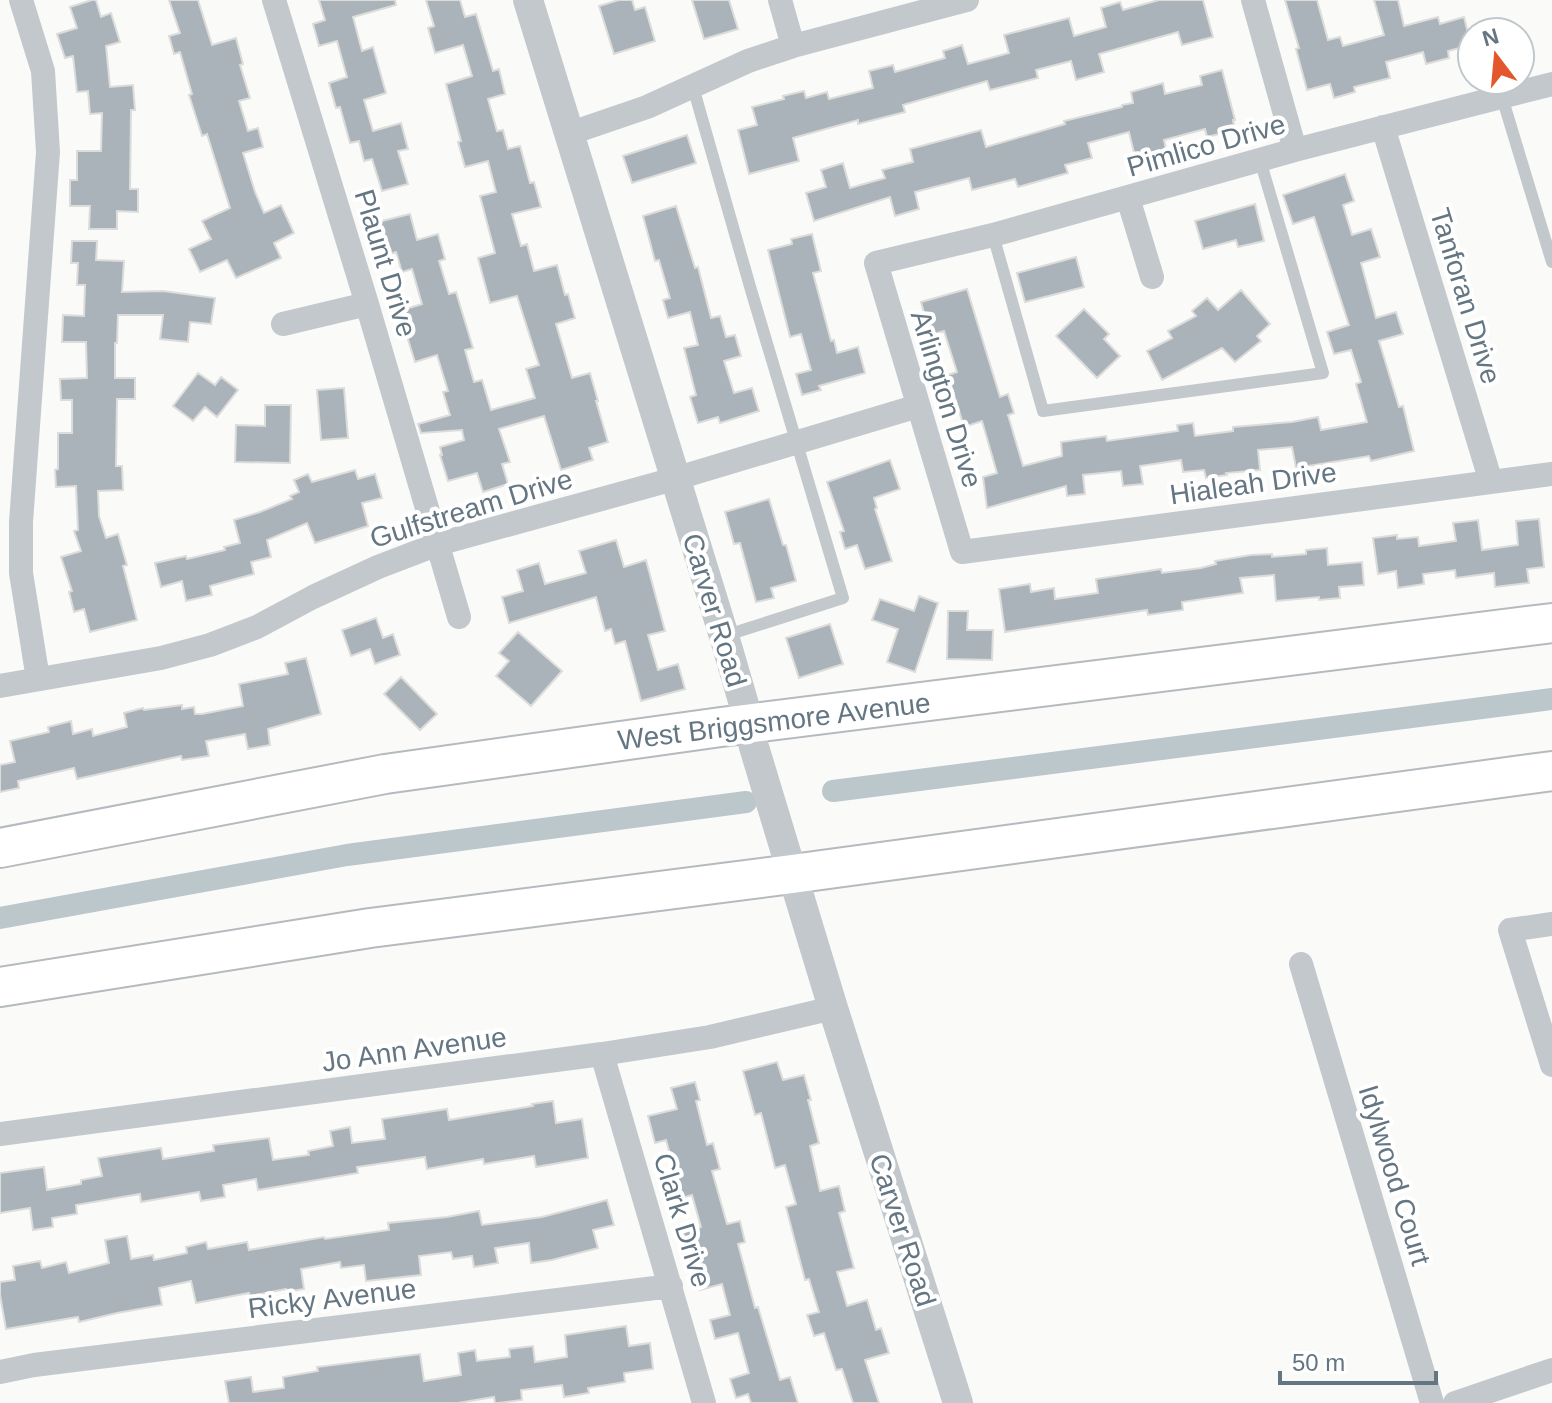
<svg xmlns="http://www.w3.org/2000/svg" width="1552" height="1403" font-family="Helvetica,sans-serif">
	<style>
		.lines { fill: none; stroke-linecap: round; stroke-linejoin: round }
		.canal { stroke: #bbc7cb; stroke-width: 22 }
		.building { fill: #aab3b9; stroke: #dcdcda; stroke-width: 2 }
		.primary-casing { stroke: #b5babe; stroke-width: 42 }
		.service { stroke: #c3c8cc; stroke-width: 12 }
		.minor { stroke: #c3c8cc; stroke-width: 24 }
		.tertiary { stroke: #c3c8cc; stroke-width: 30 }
		.primary { stroke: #fff; stroke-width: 38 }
		.labels { text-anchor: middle; stroke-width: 8; stroke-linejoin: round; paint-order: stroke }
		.street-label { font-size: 28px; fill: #657683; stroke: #fff }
	</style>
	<rect width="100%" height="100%" fill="#fafaf8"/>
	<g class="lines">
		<!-- canal -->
		<path class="canal" d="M833,791L1552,699
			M0,918L347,855L746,802"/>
	</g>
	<!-- building -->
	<path class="building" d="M92,0H96L101,17L111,13L120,42L106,46L110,87L133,85L135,110H131L130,189H138V212L117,211V229H89L90,206H70V180H77V151H101L102,113L90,114L88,91L77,92L73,56L65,58L57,34L77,28L70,7Z
		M169,0H198L212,45L236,38L243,64L240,65L250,98L239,101L248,131L258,128L263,147L243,153L255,192L264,213L281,205L294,233L274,243L281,258L236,278L227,260L200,272L189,249L211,239L202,221L230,208L207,134L202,136L189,95L192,94L180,52L174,54L169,36L180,33Z
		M319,0H395L396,5L353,17L362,51L373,47L386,93L364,100L373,131L401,123L408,149L398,151L408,184L382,191L372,159L364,161L359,141L350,143L340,107L336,108L329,83L347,77L337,41L319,46L313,24L325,20Z
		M426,0H460L465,17L476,14L493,71L499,69L505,94L488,99L497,131L503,130L508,149L520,146L530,183L534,182L541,207L512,214L521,246L527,244L534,271L557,265L565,295L568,294L575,318L556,324L572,378L590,373L598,401H596L608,442L589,448L593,460L561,470L544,416L499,429L510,462L502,464L508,484L483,492L477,473L448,481L440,455H442L440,447L464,440L462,430L421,433L418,424L450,415L443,392L448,391L437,355L415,362L399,311L422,304L412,269L402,272L396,252L384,256L374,223L410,214L417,240L438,234L445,259L439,261L449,294L456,292L473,348L465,350L474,382L482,380L491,410L535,398L526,369L539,365L517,296L490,303L478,258L495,253L480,196L496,192L488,161L465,167L458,142L461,141L446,84L472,76L463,45L435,53L428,28L434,26Z
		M619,0H632L635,10L645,7L655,41L614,54L599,6Z
		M692,0H729L738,29L704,39Z
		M1159,0H1203L1213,37L1182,45L1178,32L1099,54L1104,72L1076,80L1071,61L1036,70L1038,78L990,90L987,81L903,105L905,112L858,124V120L793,138L799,161L749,174L738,130L757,125L752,107L784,99L783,96L804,91L806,98L827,92L829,99L873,88L869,71L893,65L895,72L945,58L943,51L962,45L968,64L1009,53L1004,35L1069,18L1074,36L1106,27L1101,8L1120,2L1123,10Z
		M1285,0H1317L1328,40L1340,37L1343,46L1384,35L1374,0H1398L1404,26L1438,17L1440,24L1464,17L1471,45L1448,51L1449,58L1426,64L1423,52L1386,62L1390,78L1354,87L1355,92L1334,98L1330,84L1307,90L1296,49L1299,48Z
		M1222,70L1235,120H1233L1235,130L1207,137L1205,129L1164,140L1166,149L1135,157L1129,132L1088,143L1092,158L1065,165L1068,173L1018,187L1015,179L972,190L969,178L915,192L919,209L895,216L890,197L814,221L806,193L826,187L821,170L843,163L850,188L885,178L882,170L913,162L910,149L981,130L986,147L1065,124L1064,121L1122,107V105L1133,103L1131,92L1163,83L1165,94L1202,85L1200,76Z
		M687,135L696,163L632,183L623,156Z
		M1345,174L1354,201L1343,205L1352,235L1371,229L1380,257L1361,263L1376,318L1396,312L1403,334L1379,341L1399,407L1403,406L1414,451L1371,461L1369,456L1296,468L1292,447L1258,450L1260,470L1226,473L1227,475L1206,478L1204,470L1183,472L1181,460L1140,466L1143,484L1123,486L1121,471L1083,475L1085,494L1067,496L1066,486L987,508L983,477L997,473L982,421L964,427L948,375L957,372L944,331L930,335L921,302L967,289L1000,397L1008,394L1014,413L1008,415L1023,466L1062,456L1061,442L1106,436L1107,441L1178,431L1177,425L1193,423L1195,436L1233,431V427L1292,422L1318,417L1321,430L1367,422L1356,384L1361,382L1351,350L1334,354L1327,332L1349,325L1314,217L1293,224L1283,195Z
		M1255,204L1264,241L1238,247L1236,240L1203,249L1195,221Z
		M676,206L695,268L698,267L711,318L720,316L726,337L735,335L741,356L724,361L734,393L752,388L759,411L720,423L718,417L698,423L690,397L696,395L684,348L698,345L690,312L668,318L663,300L670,298L659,260L655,261L643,216Z
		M812,234L821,271L813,273L831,341L834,340L837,353L858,347L865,373L819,386L821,390L802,395L796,374L811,370L801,334L790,337L768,250L792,244L791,239Z
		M72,241H97L96,260L124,261L122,292L163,291L215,298L211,324L190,322L188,342L160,339L163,315H118L117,343H115V378H135V399H117L116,466H122L123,490L98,491L99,516L106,538L118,534L127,565L123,566L137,620L90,632L84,609L74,612L69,592L72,591L61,557L81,551L74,531L78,530L76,486L56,487L55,470L58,469V433H72V400H61L60,379L87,378L86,342H62L63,315L84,316L85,285H77L78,263H71Z
		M1076,257L1084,287L1025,302L1017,273Z
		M1241,290L1270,324L1257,336L1261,341L1235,362L1222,348L1162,380L1147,351L1172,338L1168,331L1196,316L1192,311L1207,298L1218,310Z
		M1084,309L1109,334L1104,339L1120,356L1097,378L1056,336Z
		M198,373L215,385L221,377L238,390L217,417L205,407L193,421L173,406Z
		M344,388L348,438L321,440L317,390Z
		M265,405H291L290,463L235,462L236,425L265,426Z
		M890,460L900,489L874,498L877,508L875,509L892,561L865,569L857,545L845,549L840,532L844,531L827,482Z
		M355,470L358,479L375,474L382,498L362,503L368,526L315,543L307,523L267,540L271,557L251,562L254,574L210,586L212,595L186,601L182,581L161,587L155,563L186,556L187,559L225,550L224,547L240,543L234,520L260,512L292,499L290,496L299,492L294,480L308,474L312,482Z
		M769,499L783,545H786L796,581L771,588L774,598L756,602L740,543L734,544L725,512Z
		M1539,519L1544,567L1527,569L1529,583L1495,587L1494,573L1456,578L1455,570L1423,574L1424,584L1398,588L1396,571L1378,574L1373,538L1397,535V539L1418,537L1419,546L1456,541L1453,523L1478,520L1482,550L1518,545L1516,521Z
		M616,540L624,567L646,560L665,631L648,635L658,670L678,664L685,689L641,701L625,641L615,644L611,629L605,631L596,597L509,623L502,597L523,591L517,570L539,563L545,584L586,573L579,551Z
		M1327,548L1328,565L1362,562L1364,585L1339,587L1340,598L1319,600V597L1276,601L1274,575L1240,578L1243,593L1182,602L1183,610L1148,615L1147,610L1005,632L999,589L1030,584L1031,592L1054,588L1055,599L1098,593L1096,579L1161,569L1162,573L1201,568L1216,564L1215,561L1251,555L1272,554V557L1306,554V550Z
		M919,596L938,603L915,672L887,662L898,629L872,620L880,599L914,611Z
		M948,611H968L967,630H993L992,660L947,659Z
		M376,618L383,638L393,634L400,655L375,664L370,649L351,656L342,630Z
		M830,624L843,664L799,678L786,638Z
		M518,632L562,671L531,706L496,676L509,661L499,653Z
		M306,658L321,714L268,729L270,745L248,749L245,734L206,741L209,756L182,760L181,756L77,779L74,768L18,781L19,788L0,792V765L15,762L10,741L49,732L48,727L71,721L73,734L92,729L93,736L127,727L124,713L143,708L144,710L182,705V709L194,707L195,714H202L243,706L239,684L288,674L285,663Z
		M401,677L437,714L420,730L384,694Z
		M777,1062L783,1080L804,1075L811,1100H808L819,1143L810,1146L820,1191L839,1186L845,1211L839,1213L854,1268L837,1272L847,1306L867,1300L876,1330L881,1328L889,1353L865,1360L879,1403H853L842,1369L836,1370L824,1333L814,1336L807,1315L819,1312L809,1279L805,1280L786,1207L796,1204L785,1165L775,1168L761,1113L755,1115L743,1071Z
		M695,1082L700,1100L696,1101L707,1145L713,1143L720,1169L712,1171L727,1224L740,1221L745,1242L738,1244L755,1308L758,1307L780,1380L790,1377L798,1403H751L748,1394L736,1398L730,1379L749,1373L738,1333L715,1339L710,1320L730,1315L722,1284L700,1290L683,1232L701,1227L692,1195L675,1200L669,1178L676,1176L666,1140L655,1143L648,1116L677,1109L671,1088Z
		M553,1101L556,1123L582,1119L588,1158L536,1167L534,1156L484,1164L483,1159L427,1169L425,1157L357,1167L358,1173L258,1190L256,1179L223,1185L225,1197L201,1201L199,1192L141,1202L140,1194L76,1205L77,1214L52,1218L53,1227L33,1230L30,1208L0,1213V1173L44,1167L47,1190L81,1184V1180L102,1176L98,1158L161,1148L163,1159L214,1151L213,1145L269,1138L273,1160L309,1155L308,1151L333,1146L330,1131L350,1127L352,1143L385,1139L382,1119L447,1109L449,1120L533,1106L532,1104Z
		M607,1200L614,1225L593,1230L598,1248L552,1260L531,1263L529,1243L495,1248L498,1263L474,1267L472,1256L453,1259L451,1252L419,1256L421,1275L366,1281L364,1265L341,1268L340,1262L301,1269L304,1289L286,1292V1289L250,1296L249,1293L196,1303L191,1281L159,1288L162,1305L117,1313L79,1322L78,1317L6,1329L0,1295V1282L15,1280L13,1266L40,1261L42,1268L66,1262L69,1273L109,1263L105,1240L127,1236L131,1259L153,1255L154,1260L187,1253L186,1247L206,1242L208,1249L247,1242L249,1250L324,1237L325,1239L389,1230L388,1223L447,1217L479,1211L482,1225L542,1217Z
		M626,1326L629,1346L650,1343L653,1369L624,1373L625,1382L588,1388L589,1393L564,1397L562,1385L521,1390L522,1400L498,1403H495L494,1397L458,1403H229L225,1381L251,1377L253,1392L284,1388L283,1377L318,1371L317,1367L420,1354L424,1381L461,1375L458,1353L475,1350L477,1361L510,1357L509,1349L533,1346L535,1362L567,1357L565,1335Z"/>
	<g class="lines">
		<defs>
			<path id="primary" d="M0,848L385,774L721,727L1552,623
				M0,987L370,928L792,874L1552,771"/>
		</defs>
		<!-- primary casing -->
		<use href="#primary" class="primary-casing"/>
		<!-- service -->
		<path class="service" d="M693,87L751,290L843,598L724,636
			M1502,97L1552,262
			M993,235L1043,411L1323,373L1260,160"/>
		<!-- minor -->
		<path class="minor" d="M21,0L43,71L48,152L21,522V573L38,679
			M274,0L367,304L459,617
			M780,0L793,46
			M1253,0L1295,150
			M1552,84L1295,150L993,235L876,263L962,552L1552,474
			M1383,127L1491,482
			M568,134L647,107L748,61L793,46L967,0
			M1128,198L1152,277
			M283,324L367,304
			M0,686L161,658L210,645L257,627L313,597L378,567L438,544L674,479L918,406
			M1552,924L1510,930L1552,1065
			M1301,964L1432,1403
			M602,1054L704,1403
			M0,1134L602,1054L710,1037L833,1008
			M0,1372L34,1365L671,1286
			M1455,1403L1552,1370"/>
		<!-- tertiary -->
		<path class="tertiary" d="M528,0L724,636L743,701L754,747L833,1008L958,1403"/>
		<!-- primary -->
		<use href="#primary" class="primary"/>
	</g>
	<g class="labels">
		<!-- street labels -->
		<g class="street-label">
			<text transform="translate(1206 145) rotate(-16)" y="10">Pimlico Drive</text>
			<text transform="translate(386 263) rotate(73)" y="10">Plaunt Drive</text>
			<text transform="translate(1466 296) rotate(73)" y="10">Tanforan Drive</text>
			<text transform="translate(947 399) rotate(73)" y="10">Arlington Drive</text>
			<text transform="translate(1253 483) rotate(-8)" y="10">Hialeah Drive</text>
			<text transform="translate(471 508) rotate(-17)" y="10">Gulfstream Drive</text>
			<text transform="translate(715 610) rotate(73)" y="10">Carver Road</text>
			<text transform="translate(774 721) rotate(-7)" y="10">West Briggsmore Avenue</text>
			<text transform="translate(414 1049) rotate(-8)" y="10">Jo Ann Avenue</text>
			<text transform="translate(1395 1175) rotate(73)" y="10">Idylwood Court</text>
			<text transform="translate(683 1220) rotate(73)" y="10">Clark Drive</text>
			<text transform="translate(903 1230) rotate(72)" y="10">Carver Road</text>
			<text transform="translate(332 1298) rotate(-7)" y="10">Ricky Avenue</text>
		</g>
	</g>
	<!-- north arrow -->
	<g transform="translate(1496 56) rotate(344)"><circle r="38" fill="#ffffff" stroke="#c1c8cd" stroke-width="2"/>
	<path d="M0-6L14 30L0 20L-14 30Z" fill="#e4572e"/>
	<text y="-12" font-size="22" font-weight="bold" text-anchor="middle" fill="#657683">N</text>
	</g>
	<!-- scale -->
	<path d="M1280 1371v12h156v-12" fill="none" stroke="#657683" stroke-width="4"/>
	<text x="1292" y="1371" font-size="24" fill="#657683" stroke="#ffffff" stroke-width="6" paint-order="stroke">50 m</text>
</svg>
